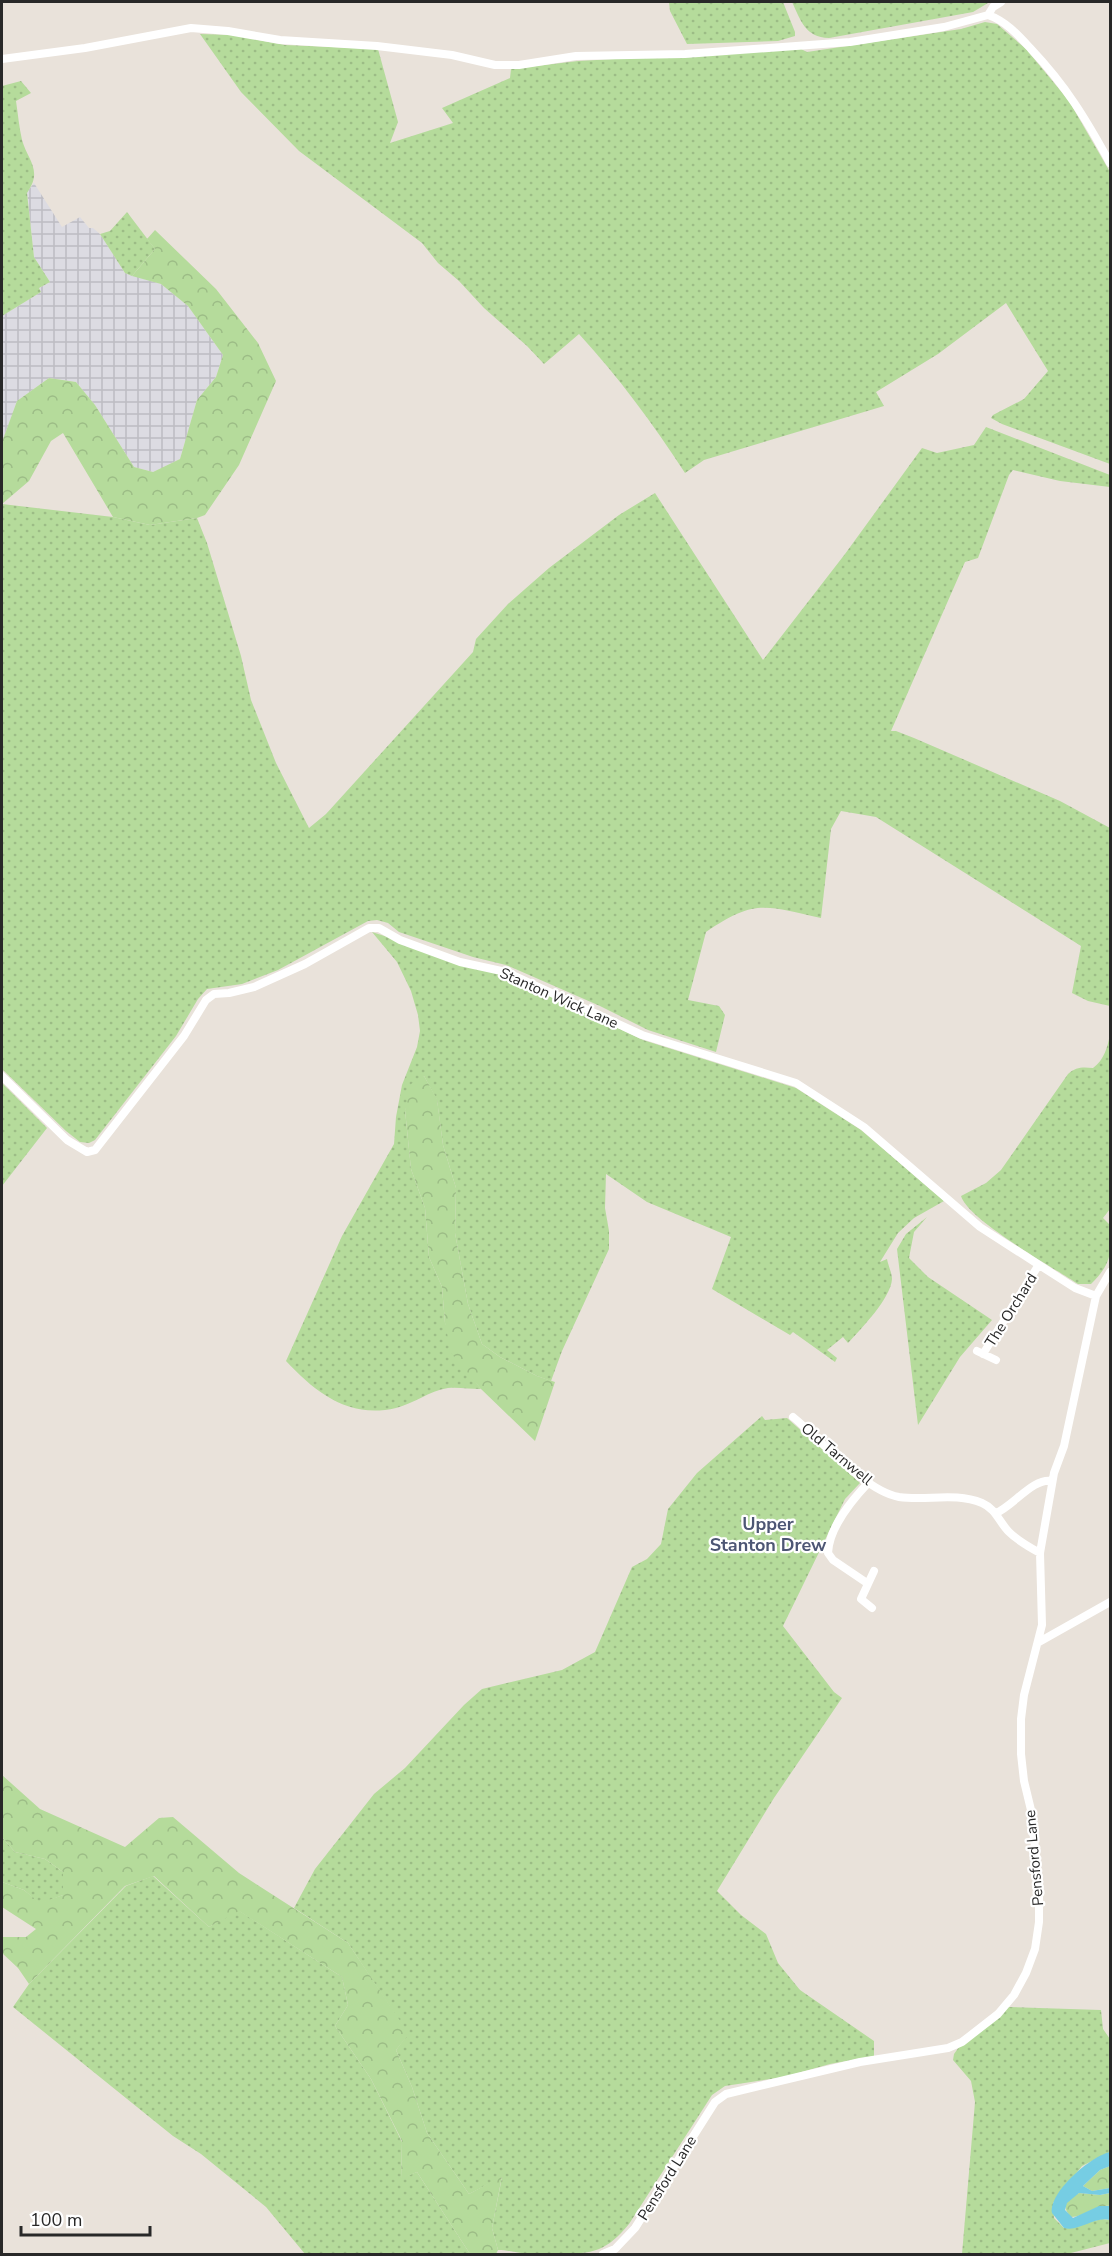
<svg xmlns="http://www.w3.org/2000/svg" width="1112" height="2256" font-family="'Nunito Sans',sans-serif">
	<style>
		.industrial { fill: url(#industrial-grid) }
		.grass { fill: url(#grass-dots) }
		.forest { fill: url(#forest-crowns) }
		.water { fill: #76cde3 }
		.lines { fill: none; stroke-linecap: round; stroke-linejoin: round }
		.minor { stroke: #fff; stroke-width: 8 }
		.labels { text-anchor: middle; stroke-width: 4.5; stroke-linejoin: round; paint-order: stroke }
		.street-label { font-size: 15px; fill: #282828; stroke: #fff }
		.quarter-label { font-size: 18px; font-weight: bold; fill: #4d5674; stroke: #fff }
	</style>
	<defs>
		<pattern id="industrial-grid" width="8" height="8" patternUnits="userSpaceOnUse" patternTransform="scale(1.5)"><rect width="8" height="8" fill="#dcdbe2"/><path d="M0 4h8M4 0v8" fill="none" stroke="#bdbcc2"/></pattern>
		<pattern id="grass-dots" width="8" height="8" patternUnits="userSpaceOnUse" patternTransform="scale(1.5)"><rect width="8" height="8" fill="#b5db9b"/><path d="M2 2h.1M6 6h.1" fill="none" stroke="#9cbc86" stroke-width="1.8" stroke-linecap="round"/></pattern>
		<pattern id="forest-crowns" width="20" height="18" patternUnits="userSpaceOnUse" patternTransform="scale(1.5)"><rect width="20" height="18" fill="#b5db9b"/><path d="M2 6a3 3 0 1 1 6 0M12 15a3 3 0 1 1 6 0" fill="none" stroke="#9cbc86"/></pattern>
	</defs>
	<rect width="100%" height="100%" fill="#e9e2da"/>
	<!-- industrial -->
	<path class="industrial" d="M34,183L62,227L80,217L89,228H93L100,234L125,273L161,284L188,306L223,355L216,377L197,400L180,459L153,472L134,467L95,405L76,382L49,378L17,401L2,442V316L41,292L39,288L50,282L34,257L27,192Z"/>
	<!-- grass -->
	<path class="grass" d="M669,2H783L795,32V36L778,41L687,44L670,11Z
		M792,2H986L988,3L973,12L829,38C805,37 801,21 792,2Z
		M985,22L997,24L1026,49L1069,101L1110,172V464L1002,424L991,418L993,415L1024,399L1048,371L1006,303L938,354L876,392L884,406L704,460L685,473C652,422 619,378 579,334L544,364L527,346L484,308L459,281L438,263L422,243L299,151L241,92L200,34L232,35L285,45L378,49L398,122L390,143L453,123L442,108L510,78L511,69L578,61L801,49L807,52L961,29Z
		M21,81L31,93L16,101C18,114 19,127 22,140C28,161 43,170 27,193L34,257L50,282L39,288L41,292L2,316V86Z
		M127,212L155,249L132,276L125,273L100,234L110,231Z
		M986,427L1110,475V487L1060,481L1013,470L1009,475L978,558L965,562L891,731H896L914,738L1060,801L1110,828V1006L1088,1001L1072,993L1081,946L876,817L841,811L831,829L821,918C766,906 755,898 706,932L688,1000L719,1006L725,1015L716,1052L648,1030L600,1006L506,965L473,957L399,932L388,923L377,920L368,921L278,970L242,984L207,989L198,999L176,1036L95,1140L89,1143L80,1142L66,1131L2,1069V504L113,517L150,525L197,518L207,543L241,656L251,700L276,763L309,828L326,814L473,652L476,639L508,604L549,568L619,515L655,493L763,660L845,554L922,448L937,453L974,445Z
		M372,932L509,976L643,1040L796,1088L861,1130L944,1201L914,1218L898,1233L880,1262L887,1259C888,1265 892,1273 892,1279C891,1298 861,1329 848,1343L843,1337L827,1350L837,1358L835,1362L793,1332L790,1335L712,1289L731,1237L647,1202L606,1174L605,1208L609,1231V1249L562,1351L551,1381L537,1376L500,1357L482,1344L468,1304L455,1233L456,1188L443,1145L437,1100L424,1076L405,1110L411,1169L425,1208L429,1257L442,1287L445,1323L469,1373L481,1389C470,1389 458,1387 448,1388C429,1391 413,1404 396,1408C349,1419 316,1393 286,1361L342,1236L394,1144L396,1117L402,1085L417,1047L420,1031L418,1015L411,991L397,962Z
		M1110,1033V1209L1103,1218L1110,1225C1111,1254 1112,1263 1091,1284H1078C1054,1268 968,1220 961,1196L986,1183L1001,1170L1068,1074C1076,1067 1082,1067 1093,1068C1104,1060 1108,1047 1110,1033Z
		M2,1083L47,1128L2,1186Z
		M927,1217L914,1232L909,1258L928,1277L992,1320L960,1357L918,1425L897,1249L906,1234Z
		M762,1416L765,1420L787,1418L860,1483L845,1499L783,1626L834,1692L842,1698L774,1798L717,1891L741,1915L766,1934L778,1963L800,1990L874,2041V2056L830,2064L784,2077L725,2086L712,2095L629,2224C607,2251 593,2254 559,2254C550,2254 540,2255 531,2254C520,2254 510,2250 498,2250L492,2228L502,2177L469,2194L427,2133L412,2087L396,2050L408,2034L348,1943L294,1908L315,1869L374,1794L405,1768L464,1705L482,1689L562,1670L595,1652L632,1567L647,1559L661,1544L668,1509L697,1473Z
		M2,1837L15,1852L45,1859L63,1872V1895L40,1904L24,1890L2,1882Z
		M153,1876L209,1927L238,1910L342,1977L348,2005L335,2026L371,2079L402,2142L401,2178L417,2172L470,2254H305L266,2207L201,2154L173,2136L13,2007L29,1984L126,1886Z
		M1007,2007L1101,2010L1103,2029L1110,2039V2152L1082,2166L1053,2203L1054,2218L1064,2228L1102,2219L1110,2220V2243L1067,2254H962L975,2102L971,2081L953,2060L954,2054L959,2047Z"/>
	<!-- forest -->
	<path class="forest" d="M155,230L216,289L258,343L276,381L239,465L205,515L197,518L150,525L113,517L63,433L51,441L29,481L2,504V442L17,401L49,378L76,382L95,405L134,467L153,472L180,459L197,400L216,377L223,355L188,306L161,284L132,276L155,249L147,239Z
		M424,1076L437,1099L443,1145L456,1188L455,1233L468,1304L482,1344L500,1357L537,1376L555,1382L535,1441L481,1389L451,1353L445,1323L442,1287L429,1257L425,1208L411,1169L405,1110L411,1084Z
		M2,1775L40,1809L125,1847L159,1818L173,1817L239,1873L348,1943L409,2034L396,2050L412,2087L427,2133L469,2194L502,2176L492,2228L498,2250L496,2254H470L417,2172L401,2179L402,2141L371,2079L335,2026L348,2005L342,1977L239,1911L209,1927L154,1876L125,1886L29,1984L18,1968L2,1953V1937H26L36,1929L2,1907V1882L24,1890L40,1903L63,1895V1872L45,1859L15,1852L2,1837Z
		M1110,2166V2188L1092,2191L1083,2186L1100,2170Z
		M1079,2193L1100,2195L1110,2193V2206C1095,2204 1085,2217 1071,2217C1060,2206 1067,2199 1079,2193Z"/>
	<!-- water -->
	<path class="water" d="M1110,2152V2166L1100,2170L1083,2186L1092,2191L1110,2188V2193L1100,2195L1079,2193L1067,2203L1065,2210L1073,2218L1099,2206H1110V2220C1094,2216 1080,2232 1064,2228L1052,2213C1049,2192 1091,2156 1110,2152Z"/>
	<g class="lines">
		<!-- minor -->
		<path class="minor" d="M988,15C1006,21 1019,36 1031,49C1066,86 1086,119 1110,163
			M988,15L993,7L1001,2
			M2,59L85,48L191,28L228,31L280,40L377,46L452,55L495,65H519L576,56L685,54L850,42L944,27L988,15
			M2,1076L67,1140L87,1152L95,1150L184,1036L206,1000L214,994L229,993L254,987L305,964L369,928H379L400,940L460,962L506,972L642,1035L796,1083L864,1127L980,1227L1075,1288L1096,1296
			M977,1351L996,1360
			M983,1354L1038,1266
			M793,1417C820,1439 865,1491 899,1497C927,1501 955,1492 982,1503C996,1509 999,1522 1009,1532C1018,1541 1029,1547 1040,1553
			M996,1513C1013,1506 1034,1477 1052,1481
			M867,1583L833,1560L828,1553C829,1527 852,1500 869,1482
			M872,1608L861,1599L874,1571
			M1039,1642L1110,1602
			M603,2254L615,2249L635,2228L715,2102L726,2094L860,2062L948,2048L962,2042L998,2014L1014,1995L1026,1973L1035,1949L1039,1922V1885L1031,1810L1024,1781L1021,1754V1719L1024,1695L1042,1625L1040,1553L1054,1473L1064,1446L1096,1296L1110,1272"/>
	</g>
	<g class="labels">
		<!-- street labels -->
		<g class="street-label">
			<text transform="translate(559 998) rotate(24)" y="5">Stanton Wick Lane</text>
			<text transform="translate(1011 1310) rotate(-58)" y="5">The Orchard</text>
			<text transform="translate(837 1454) rotate(40)" y="5">Old Tarnwell</text>
			<text transform="translate(1034 1858) rotate(-95)" y="5">Pensford Lane</text>
			<text transform="translate(667 2178) rotate(-58)" y="5">Pensford Lane</text>
		</g>
		<!-- quarter labels -->
		<g class="quarter-label">
			<text x="768" y="1530">Upper<tspan x="768" dy="21">Stanton Drew</tspan></text>
		</g>
	</g>
	<!-- border -->
	<rect width="1112" height="2256" fill="none" stroke="#282828" stroke-width="6"/>
	<!-- scale -->
	<path d="M21 2226v9h129v-9" fill="none" stroke="#282828" stroke-width="3"/>
	<text x="30" y="2226" font-size="18" fill="#282828" stroke="#ffffff" stroke-width="4.5" paint-order="stroke">100 m</text>
</svg>
